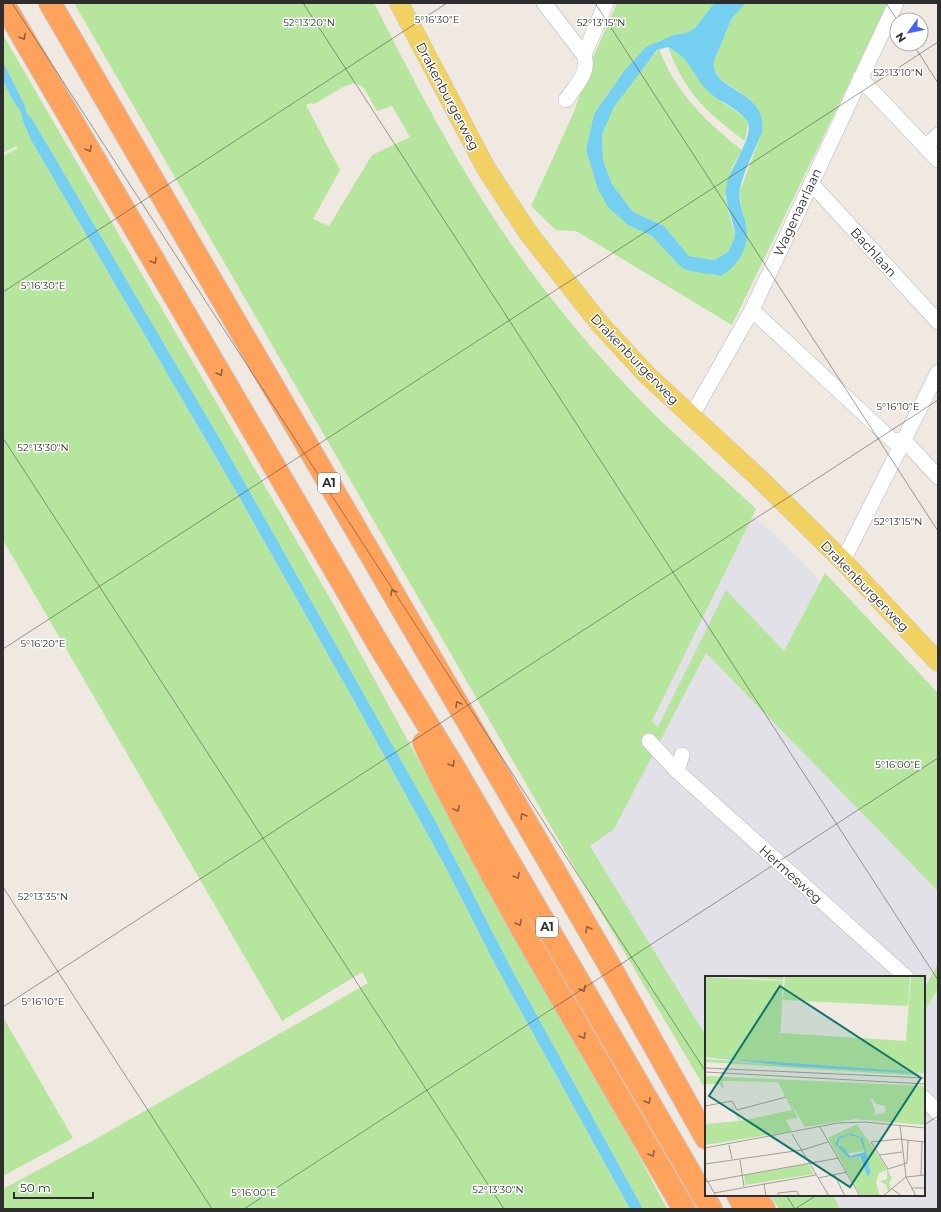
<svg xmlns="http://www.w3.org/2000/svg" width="941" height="1212" font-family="Montserrat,sans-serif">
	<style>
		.industrial { fill: #e3e1e8 }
		.green { fill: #b6e59e; fill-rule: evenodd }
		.water { fill: #75cff0; fill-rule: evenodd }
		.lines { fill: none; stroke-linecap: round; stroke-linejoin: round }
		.minor-casing { stroke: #b4b7c1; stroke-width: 16 }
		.major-casing { stroke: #c9c9c9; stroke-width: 20 }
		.highway-casing { stroke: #c9c9c9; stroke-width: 24 }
		.minor { stroke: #fff; stroke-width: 15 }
		.major { stroke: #f2d163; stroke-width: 19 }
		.highway { stroke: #ffa35c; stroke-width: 22 }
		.oneway { stroke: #8c6343 }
		.ticks { fill: none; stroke: #2e2e2e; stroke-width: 1; stroke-opacity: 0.45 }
		.labels { text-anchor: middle; stroke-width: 3; stroke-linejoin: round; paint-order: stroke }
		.shield { fill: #fff; stroke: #6d6d6d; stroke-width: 1 }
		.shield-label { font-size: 12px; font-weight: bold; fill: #2e2e2e }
		.street-label { font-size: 13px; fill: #2e2e2e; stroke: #fff }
		.inset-road { fill: none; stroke: #a29e99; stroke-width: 1 }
		.view { fill: #0f766e; fill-opacity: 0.15; stroke: #0f766e; stroke-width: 2 }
		.inset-edge { fill: none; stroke: #2e2e2e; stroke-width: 2 }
		.ticks-label { font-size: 10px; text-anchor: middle; fill: #2e2e2e; stroke: #fff; stroke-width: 3; stroke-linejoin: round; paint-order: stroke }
	</style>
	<rect width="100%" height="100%" fill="#efe9e1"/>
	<!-- industrial -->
	<path class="industrial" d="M740,504L790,549L938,710V1209H797L789,1195H924V977H706V1054L575,831Z"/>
	<!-- green -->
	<path class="green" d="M74,3H374C424,101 474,198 541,285C572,326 607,366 644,404C680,440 719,474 756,509L652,721L658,727L726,590L784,651L825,573L938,693V891L706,653L614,829L590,846L706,1036V1090L587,889ZM355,83L364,88L377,111L392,106L410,137L372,155L329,226L313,219L340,170L306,105L311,103L314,104L345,86Z
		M617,3H714L695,28L686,33L674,35L670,38L659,41L624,71L594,114L586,150L594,176L628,225L652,236L713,276L747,234L741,207L740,191L762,132C769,90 710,90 714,61L732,18L746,3H888L732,325L576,231L556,230L531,206L574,112L589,67Z
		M3,35L335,607L516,939L620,1120L667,1209H643L511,968L437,824L224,446L31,117L27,114L25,106L3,62Z
		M668,47L684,57L698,78L722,102L744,117L748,124L745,141C706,112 685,93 668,47Z
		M659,49C676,93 706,122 742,150L732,167L725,197L735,236L728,252L714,260L689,256L664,226L633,212L612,184L603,160L602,134L607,120L614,107L641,70Z
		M3,81L13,101L21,112L22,119L31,140L242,502L353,699L445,866L497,968L630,1209H3V1189L94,1140L368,983L362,972L282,1021L3,540V156L18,148L16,146L3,153Z
		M938,964V989L924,1012V989Z
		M3,1017L73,1138L3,1176Z
		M770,1195H833L840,1209H779Z"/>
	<!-- water -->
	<path class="water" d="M714,3H746L732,18L714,61C710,92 769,89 762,132C755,151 744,169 740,189C737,205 747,219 747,234C747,252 735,268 721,276L690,271L682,268L652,236L628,225L608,207L598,189L586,150L594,114L624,71L646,47L674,35L686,33L695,28ZM668,47C694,61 692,77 710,93C719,101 745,113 748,123C753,138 731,167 727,183C722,202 734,217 735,236L728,252L714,260L689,256L664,226L633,212L612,184L603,160L602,134L614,107L657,50Z
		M3,62L25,106L27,114L31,117L224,446L437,824L511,968L643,1209H630L497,968L445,866L353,699L242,502L31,140L22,119L21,112L13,101L3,81Z"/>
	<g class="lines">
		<defs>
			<path id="minor" d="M544,3L584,55L606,3
				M860,78L938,160
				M566,100C576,85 590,73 584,55
				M925,147L938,135
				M811,183L938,322
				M752,310L893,441L904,440L938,477
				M691,417L752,310L896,3
				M843,561L938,372
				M649,741L677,771L906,977
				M677,771L682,755
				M924,1098L938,1113"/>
			<path id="major" d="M399,3L487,170L529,234L600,324L647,375L761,480L843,561L938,662"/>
			<path id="highway" d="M3,3L380,647L455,769L711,1209
				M50,3L608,963L706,1138
				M424,743C454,807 489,869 523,931C576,1024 630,1116 684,1209
				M738,1195L745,1209
				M755,1195L764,1209"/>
		</defs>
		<!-- minor casing -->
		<use href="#minor" class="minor-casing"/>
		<!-- major casing -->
		<use href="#major" class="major-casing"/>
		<!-- highway casing -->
		<use href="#highway" class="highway-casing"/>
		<!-- minor -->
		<use href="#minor" class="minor"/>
		<!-- major -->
		<use href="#major" class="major"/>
		<!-- highway -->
		<use href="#highway" class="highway"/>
	</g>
	<!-- one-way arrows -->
	<defs><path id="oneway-chevron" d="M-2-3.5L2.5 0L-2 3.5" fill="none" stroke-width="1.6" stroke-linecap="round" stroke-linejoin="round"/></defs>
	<g class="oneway">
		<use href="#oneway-chevron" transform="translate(23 37) rotate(60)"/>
		<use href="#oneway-chevron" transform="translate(89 149) rotate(60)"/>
		<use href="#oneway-chevron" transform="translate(154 261) rotate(60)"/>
		<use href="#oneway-chevron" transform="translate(220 373) rotate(60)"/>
		<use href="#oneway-chevron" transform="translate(393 592) rotate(-120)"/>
		<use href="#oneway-chevron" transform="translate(458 704) rotate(-120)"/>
		<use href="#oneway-chevron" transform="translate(452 764) rotate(59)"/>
		<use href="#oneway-chevron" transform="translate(457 809) rotate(62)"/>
		<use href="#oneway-chevron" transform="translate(523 816) rotate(-120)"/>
		<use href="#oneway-chevron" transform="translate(517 876) rotate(60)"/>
		<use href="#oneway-chevron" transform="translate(519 923) rotate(61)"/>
		<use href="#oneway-chevron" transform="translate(588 929) rotate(-120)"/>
		<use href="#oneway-chevron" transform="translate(583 989) rotate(60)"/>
		<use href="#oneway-chevron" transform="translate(583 1036) rotate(60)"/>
		<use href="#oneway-chevron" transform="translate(648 1101) rotate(60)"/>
		<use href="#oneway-chevron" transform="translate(652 1154) rotate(60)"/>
	</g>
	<!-- ticks -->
	<path class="ticks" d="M12,3L706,1072M303,3L938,980M595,3L938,531M886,3L897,20M913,44L938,83M3,292L447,3M3,438L504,1209M3,649L938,42M3,887L212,1209M3,1007L938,400M924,1125L938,1116M786,1195L795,1209M244,1209L938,758M795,1209L817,1195"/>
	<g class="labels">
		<!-- shield labels -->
		<g class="shield">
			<rect x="318" y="473" width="22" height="20" rx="3"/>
			<rect x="536" y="917" width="22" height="20" rx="3"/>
		</g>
		<g class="shield-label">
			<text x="329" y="487">A1</text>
			<text x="547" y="931">A1</text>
		</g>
		<!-- street labels -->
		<g class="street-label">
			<text transform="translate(448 96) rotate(62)" y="5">Drakenburgerweg</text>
			<text transform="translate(797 212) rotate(-65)" y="5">Wagenaarlaan</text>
			<text transform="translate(874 252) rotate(48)" y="5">Bachlaan</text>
			<text transform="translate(635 359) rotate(46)" y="5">Drakenburgerweg</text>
			<text transform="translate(865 586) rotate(46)" y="5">Drakenburgerweg</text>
			<text transform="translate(791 874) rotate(42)" y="5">Hermesweg</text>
		</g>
	</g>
	<!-- overview -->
	<g transform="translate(705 976)">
		<rect width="220" height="220" fill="#efe9e1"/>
		<path d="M12,0H78V4ZM80,0H205L203,30L78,24ZM206,0H220V97L0,81V1L78,5L75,70L76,57L201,65ZM0,83L201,96L220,100L0,86ZM0,100L220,110V149L150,143L100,151L83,123L93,142L81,144L87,155L0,169V148L34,145L25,126L36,145L87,134L73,106L17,105L19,111L17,112L14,108H0ZM167,122L171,128L181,130L180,137L169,139L170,133L165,123ZM152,148L183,194L187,203L184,206L186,213L183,215L181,209L175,205L182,203V194L174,197L171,207L175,220H156L123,162ZM148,157L158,162L166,199H162L154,180L144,182L130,165L133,161ZM144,159L155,162L161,175L143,177L133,170L134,163ZM103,188L109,198L40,209L39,199Z" fill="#b6e59e" fill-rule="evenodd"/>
		<path d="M0,81L198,95L220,98L87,90ZM146,157L158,162L166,198L162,200L155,180L144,182L130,168L133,161ZM144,159L155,162L160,176L145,180L138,171L133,170L134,163Z" fill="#75cff0" fill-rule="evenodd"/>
		<path class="inset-road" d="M0,92L220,102M0,96L220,108M0,130L27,125L32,134L81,121M195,149L201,201L211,220M115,151L155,220M87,158L124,220M203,164L202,187L183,193L166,166L195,163L201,164L220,166M24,169L27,183M0,172L133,147L160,146L220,152M175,179L197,176M35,184L39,211M0,188L97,174L123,166M129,198L140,220M216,199L217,165M0,201L11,220M113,202L142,196M0,206L134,182M59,207L61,220M206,212H220M187,213L197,220M9,217L111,199M73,220V217L92,215L94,220M178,220L201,201L220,199"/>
		<path class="view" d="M75,10L216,102L145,211L4,120Z"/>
		<rect width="220" height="220" class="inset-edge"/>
	</g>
	<g class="ticks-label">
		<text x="437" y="23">5°16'30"E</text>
		<text x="309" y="26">52°13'20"N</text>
		<text x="601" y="26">52°13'15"N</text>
		<text x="898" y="76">52°13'10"N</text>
		<text x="43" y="289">5°16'30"E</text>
		<text x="898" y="410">5°16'10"E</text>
		<text x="43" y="451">52°13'30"N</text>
		<text x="898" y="525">52°13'15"N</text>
		<text x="43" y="647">5°16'20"E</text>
		<text x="898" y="768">5°16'00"E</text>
		<text x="43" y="900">52°13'35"N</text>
		<text x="43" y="1005">5°16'10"E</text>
		<text x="498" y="1193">52°13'30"N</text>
		<text x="254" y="1196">5°16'00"E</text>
	</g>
	<!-- border -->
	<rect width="941" height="1212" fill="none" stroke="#2e2e2e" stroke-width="8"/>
	<!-- north arrow -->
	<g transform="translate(909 32) rotate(237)"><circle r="19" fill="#ffffff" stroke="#ababab"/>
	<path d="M0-3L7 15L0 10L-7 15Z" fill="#4264fb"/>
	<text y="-6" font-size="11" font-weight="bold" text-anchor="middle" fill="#2e2e2e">N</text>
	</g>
	<!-- scale -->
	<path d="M14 1192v6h79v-6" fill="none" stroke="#2e2e2e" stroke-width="2"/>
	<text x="20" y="1192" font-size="12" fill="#2e2e2e" stroke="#ffffff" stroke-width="3" paint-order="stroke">50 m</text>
</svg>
